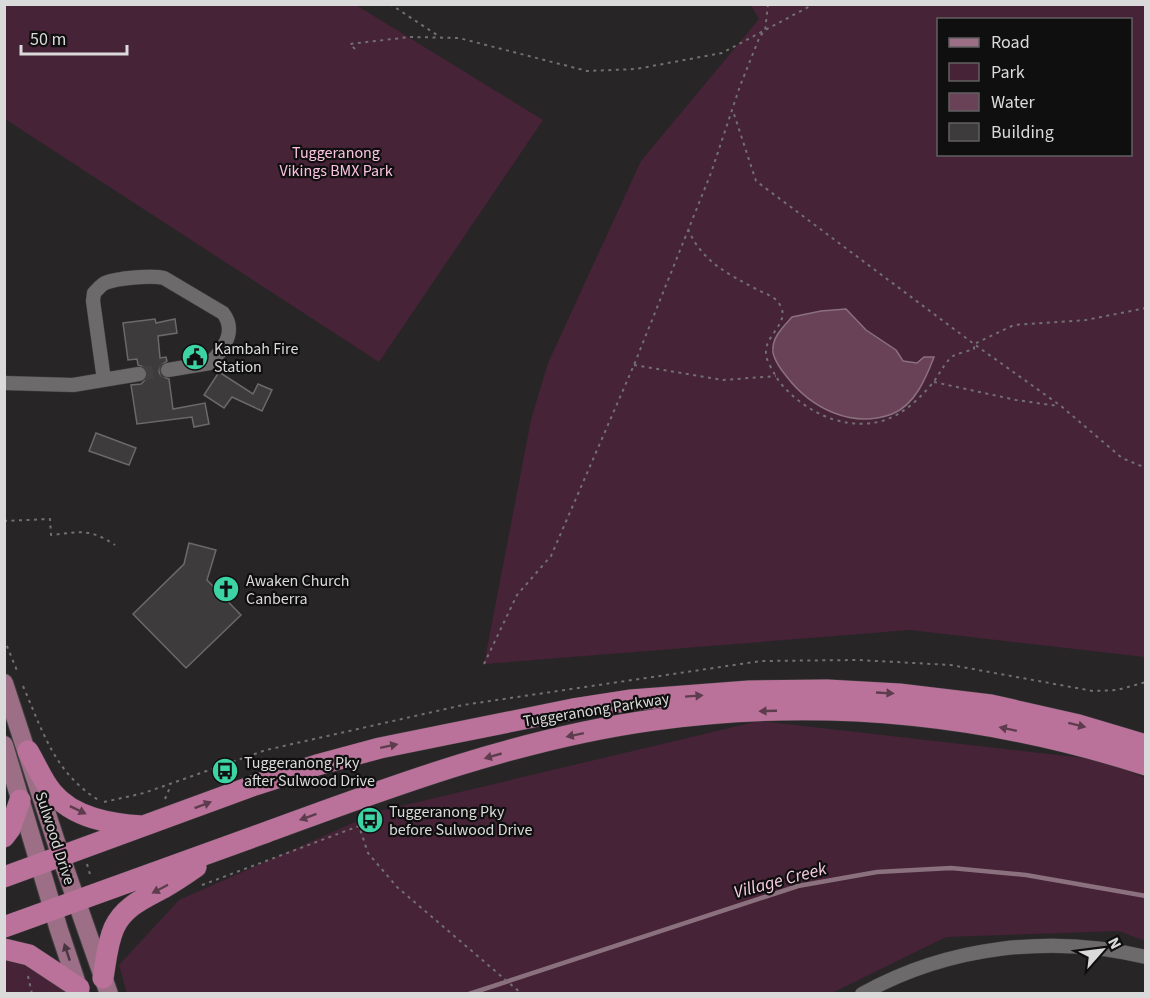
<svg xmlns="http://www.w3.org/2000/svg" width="1150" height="998" font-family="'Source Sans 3',sans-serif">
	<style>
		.green { fill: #462337; fill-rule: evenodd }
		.water { fill: #694257; stroke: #8b707e; stroke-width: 1.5 }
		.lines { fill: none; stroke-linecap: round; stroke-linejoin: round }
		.stream { stroke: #8b707e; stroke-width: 4.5 }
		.building { fill: #3d3b3c; stroke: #6c696a; stroke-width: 1.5 }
		.minor-tunnel { stroke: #434042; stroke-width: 14; stroke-dasharray: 14 7; stroke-linecap: butt }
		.minor-casing { stroke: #414040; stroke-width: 15 }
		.major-casing { stroke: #414040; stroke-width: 20 }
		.highway-casing { stroke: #414040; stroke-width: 22 }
		.path { stroke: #727071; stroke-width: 2; stroke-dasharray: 3 4.5; stroke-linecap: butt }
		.minor { stroke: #6d6a6b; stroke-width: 14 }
		.major { stroke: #9c6f87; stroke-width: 18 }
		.highway { stroke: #bb729a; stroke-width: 21 }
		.oneway { fill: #5d3c4e }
		.oneway2 { fill: #48353f }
		.labels { text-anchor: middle; stroke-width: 4.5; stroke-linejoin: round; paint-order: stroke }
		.park-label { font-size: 16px; fill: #fac2de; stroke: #100f0f }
		.poi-label { font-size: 16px; fill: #dbdada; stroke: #100f0f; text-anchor: start }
		.street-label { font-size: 16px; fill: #dbdada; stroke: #100f0f }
		.water-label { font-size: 18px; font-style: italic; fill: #f8cde2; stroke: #100f0f }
	</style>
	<rect width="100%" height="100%" fill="#282527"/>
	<!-- green -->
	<path class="green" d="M4,5H356L543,120L379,362L5,119Z
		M751,5H1145V657L910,630L484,664L531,420L548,363L641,161L759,19ZM938,20H1130V154H938Z
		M759,721L1102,760L1145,778V941L1119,931L946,937L830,994H127L119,965L179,900L380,811Z
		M4,957L21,958L68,993H5Z"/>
	<!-- water -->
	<path class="water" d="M846,309L866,330L896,350L903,361L917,363L924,357H934C926,378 915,405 892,414C852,429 811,408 787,377C782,371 775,361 773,353C771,338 783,327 792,317L821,311Z"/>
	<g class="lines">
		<!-- stream -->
		<path class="stream" d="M469,994L798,886L877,872L951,868L1026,875L1146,896"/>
	</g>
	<!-- building -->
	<path class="building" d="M155,319L156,323L175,319L177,333L158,336L160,358L166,357L167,361L160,366L159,372L161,376L169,379L173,409L205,403L209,424L194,427L192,417L137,424L131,385L141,384L147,378L148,373L146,368L138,365L137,359L128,360L123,323Z
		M219,372L253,394L258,384L272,390L262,411L232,397L224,408L204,395Z
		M96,433L136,448L129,465L89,451Z
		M189,543L216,550L207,580L241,615L186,668L133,614L184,564Z"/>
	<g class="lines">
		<!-- minor-tunnel -->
		<path class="minor-tunnel" d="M139,374L168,370"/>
		<defs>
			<path id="minor" d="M104,380L93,301L94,293C98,289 101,285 105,283C117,278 151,275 164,278L223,313C237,331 224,349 210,363L168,370
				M4,383L73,385L139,374
				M862,994C948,946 1051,934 1146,957"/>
			<path id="major" d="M4,683L61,857L109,994
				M4,745L59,930L80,993"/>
			<path id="highway" d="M28,751C36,764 42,780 52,792C73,818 111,824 142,826
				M4,837L10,829L20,800
				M4,877L255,785L317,765L380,748L444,735L573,709L631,700L749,691L827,690L899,694L991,705L1079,725L1146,745
				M4,927C92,895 180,864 267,832C392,786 521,738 654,720C821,697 985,713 1146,765
				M4,949L29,955L79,988
				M103,978C106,961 107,944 114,928C124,906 145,898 165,887C176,881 186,874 196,867"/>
		</defs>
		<!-- minor casing -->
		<use href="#minor" class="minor-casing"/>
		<!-- major casing -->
		<use href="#major" class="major-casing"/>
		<!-- highway casing -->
		<use href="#highway" class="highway-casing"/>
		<!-- path -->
		<path class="path" d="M390,4L440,37
			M355,49L350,44L410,37L459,38L587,71L636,69L722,53L814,4
			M688,229C702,262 728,274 758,290C766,294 776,297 780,305C791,323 764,335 766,354C766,360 772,369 775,375C786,394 811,412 832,419C875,432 903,418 931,385C939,376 943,364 953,356C959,353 968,351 974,349V344L756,181L733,111
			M1146,308L1086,320L1014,325L974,344L1061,406L1122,458L1146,468
			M634,365L723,380L776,376
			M934,382L1016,400L1058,406
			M4,521L50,519L51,535C82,532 89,528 115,545
			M4,639L18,673
			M484,664L517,595L551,556L634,365L711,173L740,86L760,36L765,31L768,4
			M23,686C43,732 55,774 100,801
			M165,799L171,785
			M104,802L144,793L266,750L463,705L761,661L858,660L951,665L1093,691L1117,690L1146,682
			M87,864L91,878
			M202,885L359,826L368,853L397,887L522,994
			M28,976L32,994"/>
		<!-- minor -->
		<use href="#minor" class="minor"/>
		<!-- major -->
		<use href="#major" class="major"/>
		<!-- highway -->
		<use href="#highway" class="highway"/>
	</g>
	<!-- one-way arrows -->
	<defs><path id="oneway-solid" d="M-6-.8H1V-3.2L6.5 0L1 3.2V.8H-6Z" transform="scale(1.5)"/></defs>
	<g class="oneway">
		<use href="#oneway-solid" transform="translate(885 693) rotate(3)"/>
		<use href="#oneway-solid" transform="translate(694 696) rotate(-4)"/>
		<use href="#oneway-solid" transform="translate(768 711) rotate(178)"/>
		<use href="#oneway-solid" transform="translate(1077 725) rotate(14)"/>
		<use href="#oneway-solid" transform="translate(1008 729) rotate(-168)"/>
		<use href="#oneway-solid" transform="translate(575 735) rotate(168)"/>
		<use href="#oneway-solid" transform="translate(389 746) rotate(-12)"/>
		<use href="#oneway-solid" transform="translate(493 756) rotate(164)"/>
		<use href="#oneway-solid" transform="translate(203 805) rotate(-21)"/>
		<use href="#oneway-solid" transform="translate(78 810) rotate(26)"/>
		<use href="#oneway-solid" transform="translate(308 817) rotate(160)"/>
		<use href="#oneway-solid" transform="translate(160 889) rotate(152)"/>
	</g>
	<use class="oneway2" href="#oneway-solid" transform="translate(67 952) rotate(-108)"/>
	<!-- icons -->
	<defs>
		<symbol id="civic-disc" viewBox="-11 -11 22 22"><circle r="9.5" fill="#3cd4a4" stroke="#100f0f"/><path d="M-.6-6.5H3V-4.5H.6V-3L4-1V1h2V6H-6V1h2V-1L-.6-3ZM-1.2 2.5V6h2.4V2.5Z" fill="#111"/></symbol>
		<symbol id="church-disc" viewBox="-11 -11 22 22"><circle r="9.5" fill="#3cd4a4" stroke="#100f0f"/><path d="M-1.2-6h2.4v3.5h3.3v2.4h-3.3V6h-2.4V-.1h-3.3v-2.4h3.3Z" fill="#111"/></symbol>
		<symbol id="bus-disc" viewBox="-11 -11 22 22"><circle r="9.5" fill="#3cd4a4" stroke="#100f0f"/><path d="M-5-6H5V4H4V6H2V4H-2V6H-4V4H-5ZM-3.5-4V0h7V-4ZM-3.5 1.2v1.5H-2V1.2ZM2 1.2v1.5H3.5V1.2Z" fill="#111"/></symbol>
	</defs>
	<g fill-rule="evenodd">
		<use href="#civic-disc" x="180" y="342" width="30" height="30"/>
		<use href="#church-disc" x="211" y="574" width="30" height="30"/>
		<use href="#bus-disc" x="210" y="756" width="30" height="30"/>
		<use href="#bus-disc" x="355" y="805" width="30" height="30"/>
	</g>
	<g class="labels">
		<!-- park labels -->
		<g class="park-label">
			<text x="336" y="158">Tuggeranong<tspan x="336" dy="18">Vikings BMX Park</tspan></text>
		</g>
		<!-- poi labels -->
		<g class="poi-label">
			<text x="214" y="354">Kambah Fire<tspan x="214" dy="18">Station</tspan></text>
			<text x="246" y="586">Awaken Church<tspan x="246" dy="18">Canberra</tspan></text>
			<text x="244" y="768">Tuggeranong Pky<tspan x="244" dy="18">after Sulwood Drive</tspan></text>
			<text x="389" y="817">Tuggeranong Pky<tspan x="389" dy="18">before Sulwood Drive</tspan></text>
		</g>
		<!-- street labels -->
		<g class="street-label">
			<text transform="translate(596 709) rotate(-9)" y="6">Tuggeranong Parkway</text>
			<text transform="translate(56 838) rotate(72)" y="6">Sulwood Drive</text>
		</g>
		<!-- water labels -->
		<g class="water-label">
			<text transform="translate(780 880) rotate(-15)" y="6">Village Creek</text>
		</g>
	</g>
	<!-- border -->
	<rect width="1150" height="998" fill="none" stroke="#dbdada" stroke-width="12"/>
	<!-- legend -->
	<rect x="937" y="18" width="195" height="138" fill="#100f0f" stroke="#616060" stroke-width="1.5"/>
	<rect x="949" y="38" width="30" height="9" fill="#9c6f87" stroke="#616060" stroke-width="1.5"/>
	<text x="991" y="48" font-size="18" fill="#dbdada">Road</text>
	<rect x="949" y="63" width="30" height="18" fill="#462337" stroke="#616060" stroke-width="1.5"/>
	<text x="991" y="78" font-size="18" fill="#dbdada">Park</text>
	<rect x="949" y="93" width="30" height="18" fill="#694257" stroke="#616060" stroke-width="1.5"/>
	<text x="991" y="108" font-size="18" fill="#dbdada">Water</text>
	<rect x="949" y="123" width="30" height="18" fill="#3d3b3c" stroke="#616060" stroke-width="1.5"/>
	<text x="991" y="138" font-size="18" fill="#dbdada">Building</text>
	<!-- north arrow -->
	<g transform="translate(1102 950) rotate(62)" stroke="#100f0f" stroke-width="4.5" paint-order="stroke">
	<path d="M0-4.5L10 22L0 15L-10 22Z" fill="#dbdada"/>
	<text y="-9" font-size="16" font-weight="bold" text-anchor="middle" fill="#dbdada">N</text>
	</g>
	<!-- scale -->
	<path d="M21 45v9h106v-9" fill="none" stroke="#dbdada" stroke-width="3"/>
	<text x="30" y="45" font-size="18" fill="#dbdada" stroke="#100f0f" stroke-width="4.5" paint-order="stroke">50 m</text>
</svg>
